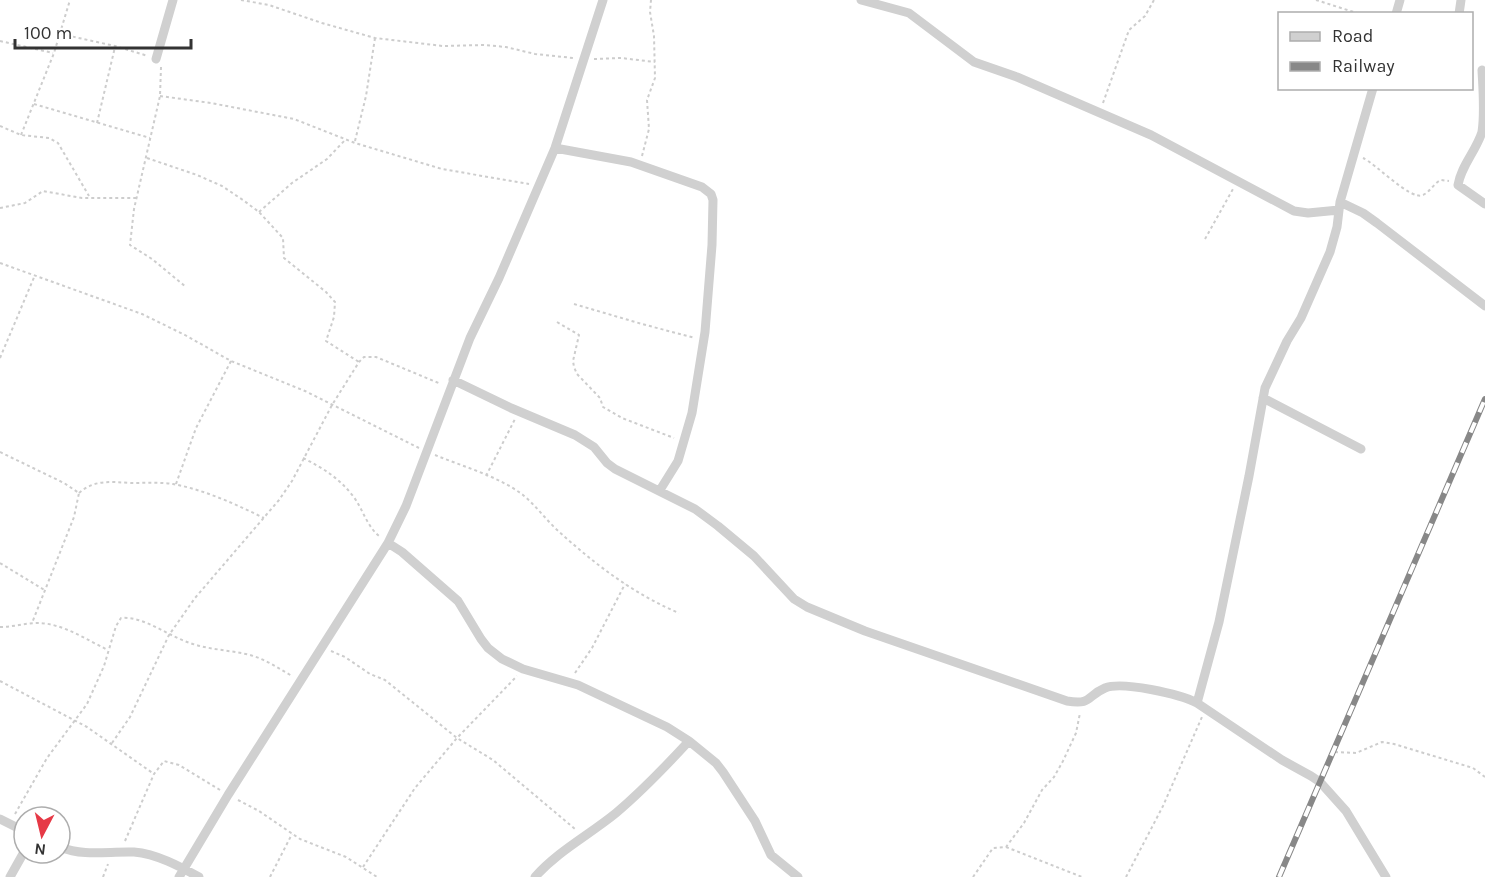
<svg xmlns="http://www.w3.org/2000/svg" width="1485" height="877" font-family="Karla,sans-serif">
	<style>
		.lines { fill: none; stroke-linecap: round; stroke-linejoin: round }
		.path { stroke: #cdcdcd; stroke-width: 2; stroke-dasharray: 3 3; stroke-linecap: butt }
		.street { stroke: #d0d0d0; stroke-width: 9 }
		.rail-casing { stroke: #888; stroke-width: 6 }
		.rail { stroke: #fff; stroke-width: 4; stroke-dasharray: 11; stroke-linecap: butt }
	</style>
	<rect width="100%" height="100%" fill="#fff"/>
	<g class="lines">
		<!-- path -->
		<path class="path" d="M241,0L269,5L322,23L375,38L443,46L484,45L506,47L535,54L573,58
			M1316,0L1360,14
			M61,34L115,46L148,56
			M0,41L53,53
			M594,59L621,58L655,62
			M161,67L160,96L134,209L130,245L152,259L186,287
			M160,96L211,103L294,119L355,143L442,169L529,184
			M1103,103L1129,30L1145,16L1154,0
			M34,104L150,138
			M97,123L115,47
			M0,126L21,135L49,138L58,143L89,196
			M21,135L54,53L70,0
			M355,141L366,96L375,38
			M642,156L649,129L647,100L655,78L654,36L650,12L651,0
			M147,158L197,175L222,186L243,200L259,212L283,238L284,258L326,292L335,302L334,317L326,341L359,362
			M1363,158C1376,164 1411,201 1423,195C1430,192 1434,183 1441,180L1449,181
			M0,208L25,203L43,191L82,198H137
			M259,212L292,183L327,159L346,139
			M1205,239L1233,189
			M0,263L142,314L185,335L231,361L305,391L419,448
			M574,304L642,324L695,338
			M557,322L579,335L573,361L574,367L577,374L600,398L603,407L622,418L674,438
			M0,358L35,275
			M0,452L64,483L79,493L74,517L32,623
			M435,455C464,467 498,476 523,495C535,505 544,517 555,528C592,562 633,594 679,613
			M303,458C323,468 339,478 353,496C363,509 366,525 379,536
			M486,476L515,419
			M176,484L196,428L231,361
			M79,493C95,479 111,482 131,483C145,483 160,482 173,484C205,490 235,504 264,518
			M0,563L46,591
			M0,627C13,627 25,623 38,623C62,623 87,640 108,650
			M331,651L345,657L370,674L385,680L457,738L493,760L575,829
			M575,673L592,648L625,584
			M0,681L87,727L154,774
			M112,743L130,717L169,635L195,598L279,500L292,481L332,405L359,362L364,357H376L441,384
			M1335,752L1356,753L1382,742L1394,744L1473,768L1485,777
			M238,800L259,811L300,839L346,857L377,877
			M15,814L47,758L87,704L104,666L116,626L121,618C144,616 168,636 190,643C210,650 230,650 250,655C265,659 278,668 292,676
			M125,841L154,774L164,761L179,765L220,790
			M1006,847L1082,877
			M363,867L415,788L457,738L517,676
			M103,877L108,864
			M270,877L292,834
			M973,877L993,848L1006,847L1024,823L1042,790L1054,777L1063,761L1076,733L1080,713
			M1126,877L1163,806L1202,717"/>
		<!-- street -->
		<path class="street" d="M861,0L909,13L974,62L1017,77L1151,135L1294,211L1308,213L1339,210
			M1396,14L1400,0
			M1459,14L1461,0
			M156,59L173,0
			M1482,70C1483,90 1485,113 1482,132C1476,151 1461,166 1458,185L1485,204
			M555,148L631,162L702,187L711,194L713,200L712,245L705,332L692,413L678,461L660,490
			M1340,202L1363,213L1377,223L1485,306
			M453,380L511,408L575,435L594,447L607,463L615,469L695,509L718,526L754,556L794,599L807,607L865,631L1067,701C1093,705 1086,696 1105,688C1122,681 1180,694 1197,703L1282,760L1311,776L1320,782L1346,811L1386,877
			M1263,398L1361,449
			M388,543L402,552L458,601L481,639L488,648L502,659L523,669L578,685L667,727L689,741L716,763L723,772L755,821L771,855L798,877
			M1197,703L1219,622L1249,476L1265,388L1287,341L1301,318L1330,252L1337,227L1340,202L1373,88
			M0,819L24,831
			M60,847C85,857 108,851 134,852C157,854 179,866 199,877
			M10,877L24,852
			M179,877L228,795L388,543L406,506L470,338L499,278L555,148L603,0
			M535,877C558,851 589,835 616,813C642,791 666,766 689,741"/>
		<defs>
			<path id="rail" d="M1279,877L1485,399"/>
		</defs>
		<!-- rail casing -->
		<use href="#rail" class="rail-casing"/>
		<!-- rail -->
		<use href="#rail" class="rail"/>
	</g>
	<!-- legend -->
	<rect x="1278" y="12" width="195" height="78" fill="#ffffff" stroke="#adadad" stroke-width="1.5"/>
	<rect x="1290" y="32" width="30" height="9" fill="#d0d0d0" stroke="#adadad" stroke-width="1.5"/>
	<text x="1332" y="42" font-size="18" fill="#333333">Road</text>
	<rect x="1290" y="62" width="30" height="9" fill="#888888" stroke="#adadad" stroke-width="1.5"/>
	<text x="1332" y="72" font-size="18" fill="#333333">Railway</text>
	<!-- north arrow -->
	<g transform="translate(42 835) rotate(187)"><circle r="28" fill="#ffffff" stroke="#adadad" stroke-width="1.5"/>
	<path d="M0-4.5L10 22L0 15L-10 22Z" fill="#e63946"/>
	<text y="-9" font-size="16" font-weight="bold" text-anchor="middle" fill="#333333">N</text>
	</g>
	<!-- scale -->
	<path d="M15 39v9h176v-9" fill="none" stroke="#333333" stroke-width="3"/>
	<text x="24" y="39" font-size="18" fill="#333333" stroke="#ffffff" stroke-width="4.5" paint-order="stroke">100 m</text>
</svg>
